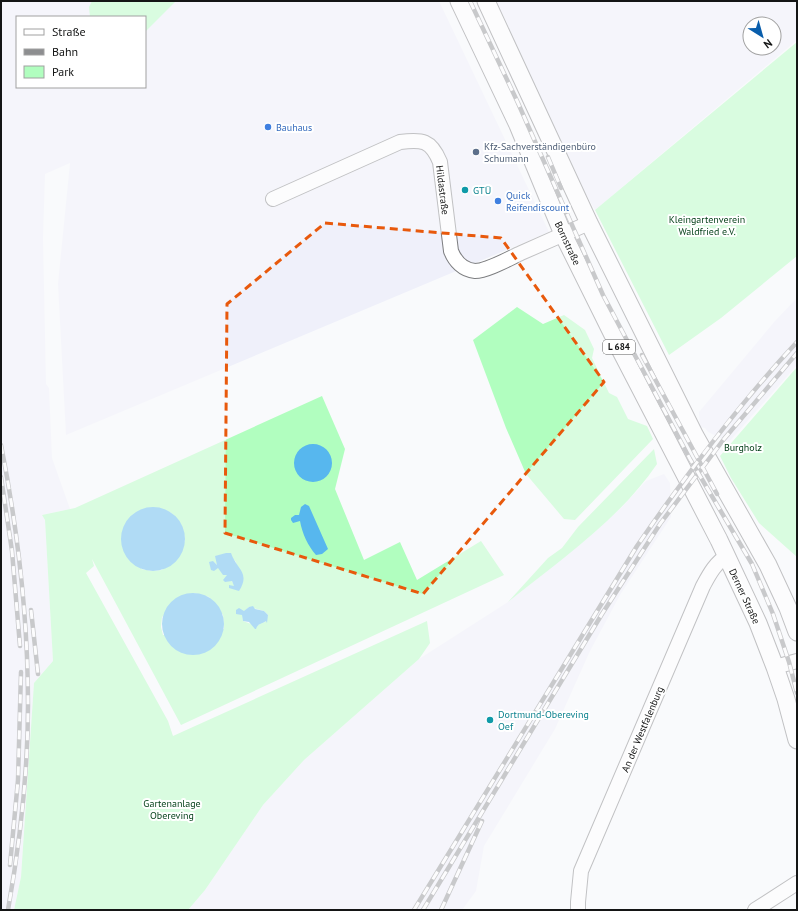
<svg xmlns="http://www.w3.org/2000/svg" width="798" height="911" font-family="'PT Sans',sans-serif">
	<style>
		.built { fill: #eff0fa; fill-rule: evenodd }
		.green { fill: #b1febf; fill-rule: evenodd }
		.water { fill: #57b7ee }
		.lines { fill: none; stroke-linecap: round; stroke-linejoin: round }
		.minor-casing { stroke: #7d7e80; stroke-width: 16 }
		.major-casing { stroke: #7d7e80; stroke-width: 19 }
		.minor { stroke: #fff; stroke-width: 14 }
		.major { stroke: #fff; stroke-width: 17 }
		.rail-casing { stroke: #8d8e90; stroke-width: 4.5 }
		.rail { stroke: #fff; stroke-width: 3; stroke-dasharray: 9; stroke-linecap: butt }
		.marked { fill: none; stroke: #e8590c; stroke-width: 3; stroke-dasharray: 8 5; stroke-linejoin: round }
		.shop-dot { fill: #3f7fe0; stroke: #fff; stroke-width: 1.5 }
		.service-dot { fill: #5c6f8a; stroke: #fff; stroke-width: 1.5 }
		.culture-dot { fill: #0f9aa8; stroke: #fff; stroke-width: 1.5 }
		.labels { text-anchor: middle; stroke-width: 4; stroke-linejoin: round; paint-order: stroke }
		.shield { fill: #fff; stroke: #5a5b5b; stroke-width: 1 }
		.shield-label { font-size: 9px; font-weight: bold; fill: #141515 }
		.shop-label { font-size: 10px; fill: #366cbe; stroke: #fff; text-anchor: start }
		.service-label { font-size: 10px; fill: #4e5e75; stroke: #fff; text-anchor: start }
		.street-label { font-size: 10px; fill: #141515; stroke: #fff }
		.culture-label { font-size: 10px; fill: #0d838f; stroke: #fff; text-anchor: start }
		.park-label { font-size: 10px; fill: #003e16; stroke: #fff }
	</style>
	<rect width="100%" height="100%" fill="#f9fafc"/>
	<!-- built -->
	<path class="built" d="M1,1H439L549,232L66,435L58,284L70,163L45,174L43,238L46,384L49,388L52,458L70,509L42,515L45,520L53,661L34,683L21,877L14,910H1ZM17,17H145V87H17Z
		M495,1H797V40L595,210L581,186ZM750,24H774V48H750Z
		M797,298V365L729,442L708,432L705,428L700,427L699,412L775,321Z
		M664,474L670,483L671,517L620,595L590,651L555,729L484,846L476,891L462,910H188L205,890L263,805L304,760L419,659L508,602L588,538L622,507L646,481Z"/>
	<!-- green -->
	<path class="green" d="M92,1H176L145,32V17H90L89,7Z
		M797,42V256L721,318L669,355L595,210Z
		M517,307L543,324L564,315L585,330L594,349L592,358L609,393L617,397L628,419L647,426L653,439L575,520L564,519L526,474L506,428L473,340Z
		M797,367V557L759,523L731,478L720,456Z
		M322,396L345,449L335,489L364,560L400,542L417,580L481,541L504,575L181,725L92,559L94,566L86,573L168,721L173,736L427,621L430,643L419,659L304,760L263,805L205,890L188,910H14L21,877L34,683L53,661L45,520L42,515L75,508ZM170,512C180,520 184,528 185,541L162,570L152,571L141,569ZM233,559L236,562L239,591C234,586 232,580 227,575C222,570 217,567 213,561L217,565ZM194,593L209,597L223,615L224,629L163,635L161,627L162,617ZM249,607L264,611L268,615L265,622L261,623L257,626L243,621C242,614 244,611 249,607Z
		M654,449L657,464C619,520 560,560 508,602L548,558L562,548L578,527Z"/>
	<!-- water -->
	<path class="water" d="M294 463a19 19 0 1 1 38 0a19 19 0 1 1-38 0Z
		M305,504L309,506L328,549L322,554L316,555C308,546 302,533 300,521L293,523L291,520V518L295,515H299L301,507Z
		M121 539a32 32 0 1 1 64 0a32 32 0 1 1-64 0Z
		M226,553H231C236,569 251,572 239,591L229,588V585L234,586L232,581L225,582L223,580L227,575H223L218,568L214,571L211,570L209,562L213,561L217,565L215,556Z
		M162 624a31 31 0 1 1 62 0a31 31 0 1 1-62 0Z
		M253,606L255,609L264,611L268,615L267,623L266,621C262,624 258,623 256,629H255L249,622L243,621L242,615L236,614V610L239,608L244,611L249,607Z"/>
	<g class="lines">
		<defs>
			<path id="minor" d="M273,199L400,142C422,139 431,140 440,162L451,251C455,261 463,270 475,271C487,271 510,258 521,253C544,243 566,233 589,223
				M775,667L797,661
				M578,910V902L581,871L703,586C709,575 715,563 727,556
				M755,910L797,883"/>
			<path id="major" d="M459,1L518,125L563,234L621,351L719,540L758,623L775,667L786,699L797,740
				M486,1L589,223L695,436L768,565L788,608L797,632"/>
		</defs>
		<!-- minor casing -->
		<use href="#minor" class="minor-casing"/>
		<!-- major casing -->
		<use href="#major" class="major-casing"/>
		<!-- minor -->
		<use href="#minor" class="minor"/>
		<!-- major -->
		<use href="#major" class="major"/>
		<defs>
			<path id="rail" d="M470,1L518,103L603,295L690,459L752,564L773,614L789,662L797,693
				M548,157L561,188
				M642,355L717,494
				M1,445C18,531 28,617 28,705C28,774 20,842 8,910
				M1,477L12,551L20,646
				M31,610L38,674
				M10,865L18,780L21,672
				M414,910L637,546C686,475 738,405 797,342
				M423,910L602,614L660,524L724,439L797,353
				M441,910L482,821"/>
		</defs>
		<!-- rail casing -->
		<use href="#rail" class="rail-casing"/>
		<!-- rail -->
		<use href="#rail" class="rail"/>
	</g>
	<!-- marked area -->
	<path d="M0 0H798V911H0ZM325,223L501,238L604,382L423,594L225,533L227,304Z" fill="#f9fafc" fill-opacity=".55" fill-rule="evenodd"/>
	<path class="marked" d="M325,223L501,238L604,382L423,594L225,533L227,304Z"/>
	<!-- markers -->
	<g class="shop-dot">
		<circle cx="268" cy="127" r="4"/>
		<circle cx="498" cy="201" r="4"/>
	</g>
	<circle class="service-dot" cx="476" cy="152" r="4"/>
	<g class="culture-dot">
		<circle cx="465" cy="190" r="4"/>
		<circle cx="490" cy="720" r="4"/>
	</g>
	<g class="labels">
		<!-- shield labels -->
		<rect class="shield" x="603" y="340" width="32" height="14" rx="3"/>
		<g class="shield-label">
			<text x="619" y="350">L 684</text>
		</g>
		<!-- shop labels -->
		<g class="shop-label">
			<text x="276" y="131">Bauhaus</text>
			<text x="506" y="199">Quick<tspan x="506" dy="12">Reifendiscount</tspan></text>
		</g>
		<!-- service labels -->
		<g class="service-label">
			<text x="484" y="150">Kfz-Sachverständigenbüro<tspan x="484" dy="12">Schumann</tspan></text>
		</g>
		<!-- street labels -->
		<g class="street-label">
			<text transform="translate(443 190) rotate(83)" y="4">Hildastraße</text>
			<text transform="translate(568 243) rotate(65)" y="4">Bornstraße</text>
			<text transform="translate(745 596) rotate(65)" y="4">Derner Straße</text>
			<text transform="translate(642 729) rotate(-67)" y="4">An der Westfalenburg</text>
		</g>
		<!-- culture labels -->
		<g class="culture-label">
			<text x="473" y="194">GTÜ</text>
			<text x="498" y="718">Dortmund-Obereving<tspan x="498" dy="12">Oef</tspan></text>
		</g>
		<!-- park labels -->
		<g class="park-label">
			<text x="707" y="223">Kleingartenverein<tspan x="707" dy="12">Waldfried e.V.</tspan></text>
			<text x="743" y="451">Burgholz</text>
			<text x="172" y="807">Gartenanlage<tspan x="172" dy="12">Obereving</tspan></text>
		</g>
	</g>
	<!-- border -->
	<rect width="798" height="911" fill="none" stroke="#141515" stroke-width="4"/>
	<!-- legend -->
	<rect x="16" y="16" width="130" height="72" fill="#ffffff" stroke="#a1a1a1"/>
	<rect x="24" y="29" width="20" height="6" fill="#ffffff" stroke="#a1a1a1"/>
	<text x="52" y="36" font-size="12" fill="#141515">Straße</text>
	<rect x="24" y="49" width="20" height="6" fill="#8d8e90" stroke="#a1a1a1"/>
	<text x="52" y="56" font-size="12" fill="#141515">Bahn</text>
	<rect x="24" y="66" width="20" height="12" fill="#b1febf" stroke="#a1a1a1"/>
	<text x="52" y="76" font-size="12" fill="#141515">Park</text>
	<!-- north arrow -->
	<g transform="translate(762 36) rotate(143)"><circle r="19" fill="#ffffff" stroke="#a1a1a1"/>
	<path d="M0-3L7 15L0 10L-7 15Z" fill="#095eac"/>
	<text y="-6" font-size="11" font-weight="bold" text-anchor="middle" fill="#141515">N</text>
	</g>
</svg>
